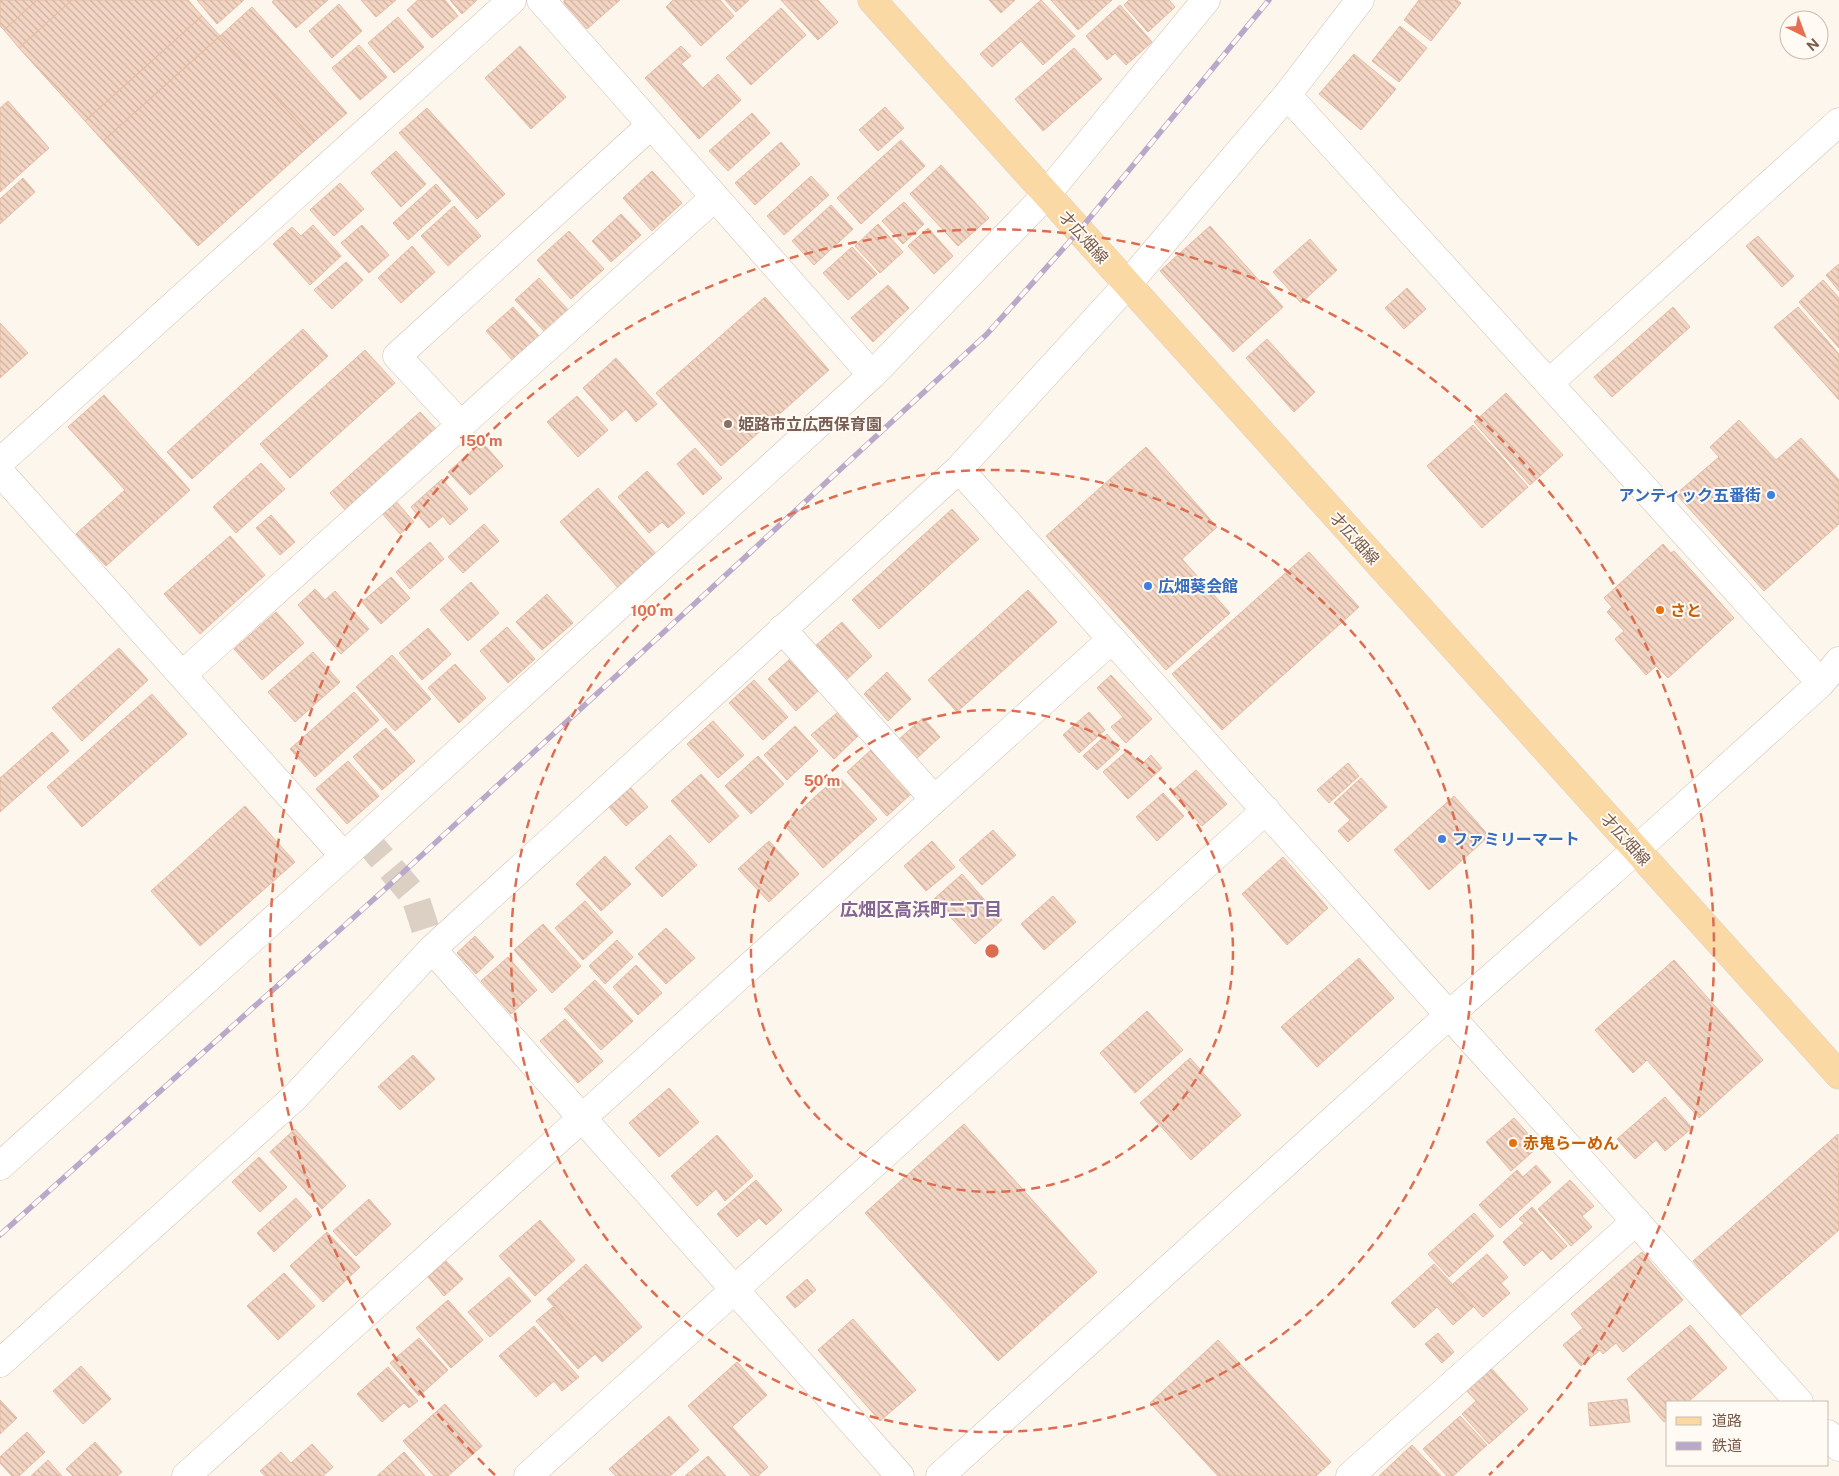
<svg xmlns="http://www.w3.org/2000/svg" width="1839" height="1476" font-family="'Public Sans','Noto Sans JP',sans-serif">
	<style>
		.building { fill: url(#building-back-hatch); stroke: #e6bba3 }
		.lines { fill: none; stroke-linecap: round; stroke-linejoin: round }
		.minor-tunnel { stroke: #dcd0c4; stroke-width: 28; stroke-dasharray: 28 14; stroke-linecap: butt }
		.minor-casing { stroke: #d1beb0; stroke-width: 29 }
		.major-casing { stroke: #dad1cd; stroke-width: 29 }
		.minor { stroke: #fff; stroke-width: 28 }
		.major { stroke: #fbd9a5; stroke-width: 28 }
		.rail-casing { stroke: #b9a8c9; stroke-width: 5.5 }
		.rail { stroke: #fffaf3; stroke-width: 4; stroke-dasharray: 11; stroke-linecap: butt }
		.ring { fill: none; stroke: #dc6d51; stroke-width: 2.5; stroke-dasharray: 9 6 }
		.education-dot { fill: #8d6e63; stroke: #fffaf3; stroke-width: 2 }
		.shop-dot { fill: #3f7fe0; stroke: #fffaf3; stroke-width: 2 }
		.food-dot { fill: #e8710a; stroke: #fffaf3; stroke-width: 2 }
		.labels { text-anchor: middle; stroke-width: 4; stroke-linejoin: round; paint-order: stroke }
		.street-label { font-size: 16px; fill: #7a5c4d; stroke: #fffaf3 }
		.education-label { font-size: 16px; font-weight: bold; fill: #785e54; stroke: #fffaf3; text-anchor: start }
		.shop-label { font-size: 16px; font-weight: bold; fill: #366cbe; stroke: #fffaf3; text-anchor: start }
		.food-label { font-size: 16px; font-weight: bold; fill: #c56008; stroke: #fffaf3; text-anchor: start }
		.neighbourhood-label { font-size: 18px; font-weight: bold; fill: #846695; stroke: #fffaf3 }
		.centre { fill: #dc6d51; stroke: #fffaf3; stroke-width: 2.5 }
		.ring-label { font-size: 15px; text-anchor: middle; font-weight: bold; fill: #dc6d51; stroke: #fffaf3; stroke-width: 4; stroke-linejoin: round; paint-order: stroke }
	</style>
	<defs>
		<pattern id="building-back-hatch" width="6" height="6" patternUnits="userSpaceOnUse" patternTransform="scale(1.25)"><rect width="6" height="6" fill="#f3d5c3"/><path d="M-1 5l2 2M0 0l6 6M5-1l2 2" fill="none" stroke="#cab0a1"/></pattern>
	</defs>
	<rect width="100%" height="100%" fill="#fdf6ec"/>
	<!-- building -->
	<path class="building" d="M0,0H37L4,30L0,26Z
		M37,0H72L19,48L4,30Z
		M72,0H188L202,16L85,121L19,48Z
		M197,0H244L217,24Z
		M274,0H328L296,28L272,2Z
		M361,0H396L376,17Z
		M418,0H445L458,16L432,38L407,10Z
		M450,0H477L462,14Z
		M564,0H620L587,29L564,3Z
		M673,0H720L734,16L701,46L666,7Z
		M725,0H749L736,12Z
		M781,0H818L838,22L818,40Z
		M989,0H1015L1001,13Z
		M1041,0L1075,36L1043,65L1021,41L992,67L980,54Z
		M1051,0H1112L1078,30Z
		M1129,0H1169L1175,7L1148,32L1124,5Z
		M1419,0H1457L1461,3L1431,41L1404,20Z
		M339,4L362,31L332,58L309,31Z
		M1120,5L1152,42L1126,65L1115,53L1107,60L1086,36Z
		M252,7L347,113L315,141L220,36Z
		M781,8L806,35L751,85L726,58Z
		M202,16L220,36L103,141L85,121Z
		M398,17L424,47L394,73L368,43Z
		M1400,26L1427,48L1399,82L1372,61Z
		M220,36L315,141L198,246L103,141Z
		M359,45L387,77L360,100L332,68Z
		M520,46L566,97L531,129L485,78Z
		M681,46L691,56L681,64L703,88L718,74L741,100L699,139L645,78Z
		M1074,48L1102,79L1043,131L1015,99Z
		M1354,54L1396,89L1361,130L1319,94Z
		M8,101L49,148L0,192V108Z
		M885,107L904,128L878,151L859,130Z
		M427,108L505,194L477,219L399,133Z
		M752,113L770,133L728,171L709,151Z
		M901,140L925,166L861,224L837,198Z
		M781,142L800,164L755,205L735,183Z
		M396,151L426,184L401,207L371,173Z
		M941,165L989,218L958,246L910,194Z
		M652,171L682,203L652,231L623,198Z
		M811,176L829,195L784,235L767,216Z
		M23,178L35,192L0,224V199Z
		M340,183L364,209L334,236L310,210Z
		M436,184L451,201L408,240L393,223Z
		M904,202L924,224L903,244L882,221Z
		M831,205L853,229L814,265L792,241Z
		M454,206L481,236L448,266L421,236Z
		M621,214L641,235L611,262L592,241Z
		M878,224L903,252L880,273L855,246Z
		M313,225L341,256L310,285L273,244L292,227L301,236Z
		M362,225L389,255L369,273L341,243Z
		M1210,226L1283,307L1233,352L1160,271Z
		M928,228L953,256L934,274L908,246Z
		M569,231L604,269L571,299L537,260Z
		M1758,236L1794,276L1782,287L1746,246Z
		M1310,239L1337,270L1301,303L1273,272Z
		M412,246L435,272L401,303L378,278Z
		M852,247L877,274L848,300L823,273Z
		M346,262L363,280L332,309L314,290Z
		M1839,264V291L1826,275Z
		M539,278L570,312L547,334L515,300Z
		M1823,280L1839,298V348L1799,302Z
		M888,285L909,308L873,342L851,318Z
		M1407,288L1426,309L1404,329L1385,308Z
		M765,297L829,370L721,466L656,393Z
		M513,307L541,338L514,362L486,331Z
		M1673,307L1690,327L1612,397L1594,377Z
		M1798,307L1839,354V400L1774,327Z
		M0,323L28,353L0,378Z
		M303,329L328,356L192,479L167,452Z
		M1267,339L1315,392L1294,412L1246,358Z
		M365,350L395,383L290,478L260,444Z
		M616,358L657,404L636,422L626,409L612,421L583,388Z
		M1506,393L1563,455L1530,485L1474,422Z
		M104,395L190,490L106,566L76,534L125,490L68,427Z
		M577,396L608,430L578,457L547,422Z
		M420,412L437,430L347,512L330,493Z
		M1739,420L1776,460L1801,438L1839,480V524L1764,591L1676,494L1719,457L1710,447Z
		M1473,425L1528,487L1482,528L1427,466Z
		M482,442L503,466L470,495L448,472Z
		M1146,447L1217,527L1182,559L1230,613L1166,670L1046,536Z
		M695,448L722,478L703,495L677,464Z
		M261,463L285,489L236,533L213,507Z
		M647,471L685,513L668,528L662,522L649,533L618,497Z
		M442,479L468,509L450,525L443,516L429,528L411,507Z
		M598,488L657,555L619,589L560,522Z
		M394,499L414,522L400,534L380,511Z
		M952,509L979,539L879,629L852,600Z
		M271,515L295,542L280,555L256,528Z
		M484,524L499,541L463,573L448,557Z
		M230,536L265,575L200,634L164,594Z
		M430,542L444,559L410,589L396,572Z
		M1663,544L1671,553L1674,551L1734,618L1668,678L1656,666L1646,675L1615,639L1624,631L1607,612L1612,607L1604,598Z
		M1309,552L1359,607L1222,730L1172,674Z
		M391,577L410,598L381,624L362,602Z
		M471,582L499,613L468,641L440,610Z
		M315,589L325,600L335,591L369,629L341,654L298,605Z
		M1028,590L1057,622L957,712L928,680Z
		M547,594L573,623L542,650L516,622Z
		M276,612L304,643L262,680L234,649Z
		M842,622L872,656L844,682L813,648Z
		M507,627L535,659L508,683L480,651Z
		M428,628L451,654L422,680L399,653Z
		M119,648L148,680L82,741L52,708Z
		M313,652L340,682L295,722L268,692Z
		M392,655L431,699L395,731L356,687Z
		M791,658L820,689L796,711L768,679Z
		M455,664L486,698L459,723L428,688Z
		M887,672L911,699L888,721L864,694Z
		M1111,675L1152,719L1126,743L1111,727L1123,717L1097,688Z
		M754,680L788,717L763,740L729,703Z
		M354,692L379,720L315,777L290,749Z
		M152,694L187,734L82,827L47,787Z
		M838,712L859,735L834,759L811,735Z
		M1089,712L1105,730L1079,753L1063,735Z
		M923,718L940,737L916,759L898,740Z
		M713,721L744,755L718,778L687,744Z
		M795,726L818,751L787,780L764,755Z
		M386,728L415,761L382,790L353,757Z
		M52,732L69,751L0,812V778Z
		M1107,734L1120,749L1097,770L1083,756Z
		M872,749L912,793L887,816L847,772Z
		M1128,750L1141,765L1151,755L1162,768L1128,799L1103,772Z
		M758,756L784,784L751,814L725,786Z
		M348,761L379,796L347,824L316,789Z
		M1348,763L1359,776L1329,803L1317,790Z
		M1196,770L1227,804L1202,826L1171,792Z
		M701,774L739,816L709,843L671,801Z
		M838,776L877,819L823,868L784,825Z
		M1361,778L1387,807L1348,842L1338,831L1350,820L1334,803Z
		M630,787L648,807L626,826L608,806Z
		M1163,793L1184,816L1157,841L1136,817Z
		M1454,796L1489,836L1429,890L1394,850Z
		M245,806L295,862L200,946L151,891Z
		M993,830L1016,855L982,885L959,860Z
		M670,835L697,865L662,897L635,868Z
		M769,841L799,874L769,902L738,869Z
		M932,841L955,867L926,891L904,866Z
		M605,856L631,884L601,911L576,884Z
		M1283,857L1328,908L1287,945L1242,894Z
		M962,874L1002,920L975,944L934,899Z
		M1053,896L1076,922L1044,950L1021,924Z
		M585,901L613,932L583,960L555,928Z
		M543,924L581,966L552,993L514,950Z
		M666,928L695,958L666,984L638,954Z
		M475,936L494,957L476,974L457,953Z
		M617,940L633,957L605,984L589,966Z
		M508,957L537,990L511,1014L481,981Z
		M1359,958L1394,998L1317,1067L1281,1027Z
		M1674,960L1763,1060L1699,1118L1647,1060L1633,1073L1595,1030Z
		M636,965L662,993L638,1015L613,987Z
		M595,980L633,1021L601,1050L564,1009Z
		M1147,1011L1183,1050L1135,1093L1100,1053Z
		M565,1019L603,1061L578,1083L540,1041Z
		M413,1055L435,1079L400,1110L378,1087Z
		M1190,1058L1241,1115L1191,1160L1140,1103Z
		M669,1088L699,1122L659,1157L629,1123Z
		M1665,1097L1692,1128L1665,1151L1656,1140L1635,1159L1617,1139Z
		M1514,1118L1539,1146L1511,1171L1486,1142Z
		M964,1124L1097,1272L998,1361L865,1213Z
		M295,1129L346,1186L322,1209L270,1152Z
		M1838,1134L1839,1230L1740,1316L1693,1261Z
		M717,1135L753,1176L725,1201L716,1189L697,1206L671,1176Z
		M259,1157L287,1187L260,1212L232,1182Z
		M1536,1165L1551,1182L1500,1228L1479,1205L1517,1170L1523,1177Z
		M756,1180L782,1210L766,1225L759,1218L737,1237L717,1214Z
		M1570,1180L1594,1206L1582,1216L1592,1227L1571,1246L1538,1209Z
		M296,1198L312,1216L274,1252L257,1233Z
		M369,1199L391,1224L356,1256L333,1231Z
		M1532,1207L1567,1246L1551,1260L1542,1250L1524,1266L1503,1242L1524,1223L1519,1219Z
		M1474,1213L1494,1236L1449,1277L1428,1254Z
		M540,1220L575,1260L535,1296L499,1256Z
		M327,1232L360,1267L323,1302L290,1266Z
		M1642,1252L1683,1300L1623,1352L1616,1343L1603,1354L1600,1350L1581,1366L1563,1345L1583,1328L1571,1314Z
		M1487,1254L1508,1277L1501,1283L1510,1293L1483,1317L1453,1284Z
		M446,1261L463,1279L444,1296L428,1277Z
		M586,1264L642,1327L602,1362L547,1299Z
		M1434,1264L1473,1307L1453,1325L1437,1307L1414,1328L1391,1303Z
		M284,1273L315,1306L278,1340L247,1306Z
		M509,1277L531,1301L490,1337L468,1312Z
		M807,1279L816,1290L795,1308L786,1297Z
		M448,1300L483,1340L451,1368L416,1328Z
		M553,1307L595,1354L578,1369L536,1321Z
		M853,1319L916,1390L880,1421L818,1350Z
		M1690,1325L1727,1368L1688,1402H1668V1419L1664,1422L1627,1379Z
		M534,1326L579,1377L562,1391L554,1381L536,1397L499,1356Z
		M1438,1333L1454,1352L1442,1363L1425,1344Z
		M419,1338L448,1370L419,1396L390,1363Z
		M1218,1340L1331,1462L1316,1476H1218L1150,1403Z
		M737,1362L767,1395L732,1427L768,1467L758,1476H751L688,1406Z
		M81,1366L111,1399L83,1424L53,1391Z
		M388,1367L418,1401L409,1408L404,1403L382,1422L357,1394Z
		M1491,1368L1528,1409L1489,1444L1462,1414L1476,1401L1466,1390Z
		M1627,1399L1630,1422L1590,1426L1588,1403Z
		M0,1400L17,1418L0,1434Z
		M445,1404L482,1446L448,1476H434L403,1441Z
		M669,1416L699,1450L670,1476H616L609,1469Z
		M1460,1416L1487,1445L1453,1476H1447L1423,1449Z
		M27,1432L45,1452L19,1476H12L0,1463V1457Z
		M95,1442L122,1472L117,1476H73L66,1469Z
		M312,1444L333,1467L323,1476H265L260,1471L281,1452L291,1463Z
		M1412,1445L1441,1476H1379Z
		M404,1452L425,1476H377Z
		M708,1456L726,1476H685Z
		M48,1460L62,1476H31Z"/>
	<g class="lines">
		<!-- minor-tunnel -->
		<path class="minor-tunnel" d="M364,837L415,897L432,949"/>
		<defs>
			<path id="minor" d="M541,0L872,375
				M1287,95L1821,683
				M1549,383L1839,122
				M461,425L397,356L651,125
				M0,462L512,0
				M959,469L1449,1015L1799,1402
				M0,472L344,856
				M782,629L934,799
				M182,675L715,197
				M432,949C587,1126 745,1300 900,1476
				M0,1166L344,856L872,375L1046,195L1206,0
				M0,1363L295,1097L432,949L959,469L1127,285L1287,95L1360,0
				M1828,1434L1839,1447
				M186,1476L1112,639
				M528,1476L1266,810
				M940,1476L1449,1015L1636,850L1821,683L1839,661
				M1350,1476L1636,1221"/>
			<path id="major" d="M872,0L1839,1075"/>
		</defs>
		<!-- minor casing -->
		<use href="#minor" class="minor-casing"/>
		<!-- major casing -->
		<use href="#major" class="major-casing"/>
		<!-- minor -->
		<use href="#minor" class="minor"/>
		<!-- major -->
		<use href="#major" class="major"/>
		<defs>
			<path id="rail" d="M0,1235L383,891L987,334L1079,231L1269,0"/>
		</defs>
		<!-- rail casing -->
		<use href="#rail" class="rail-casing"/>
		<!-- rail -->
		<use href="#rail" class="rail"/>
	</g>
	<!-- distance rings -->
	<g class="ring">
		<circle cx="992" cy="951" r="241"/>
		<circle cx="992" cy="951" r="481"/>
		<path d="M495 1475A722 722 0 1 1 1489 1475"/>
	</g>
	<!-- markers -->
	<circle class="education-dot" cx="728" cy="424" r="5"/>
	<g class="shop-dot">
		<circle cx="1771" cy="495" r="5"/>
		<circle cx="1148" cy="586" r="5"/>
		<circle cx="1442" cy="839" r="5"/>
	</g>
	<g class="food-dot">
		<circle cx="1660" cy="610" r="5"/>
		<circle cx="1513" cy="1143" r="5"/>
	</g>
	<g class="labels">
		<!-- street labels -->
		<g class="street-label">
			<text transform="translate(1084 237) rotate(48)" y="6">才広畑線</text>
			<text transform="translate(1355 538) rotate(48)" y="6">才広畑線</text>
			<text transform="translate(1626 839) rotate(48)" y="6">才広畑線</text>
		</g>
		<!-- education labels -->
		<g class="education-label">
			<text x="738" y="430">姫路市立広西保育園</text>
		</g>
		<!-- shop labels -->
		<g class="shop-label">
			<text x="1761" y="501" text-anchor="end">アンティック五番街</text>
			<text x="1158" y="592">広畑葵会館</text>
			<text x="1452" y="845">ファミリーマート</text>
		</g>
		<!-- food labels -->
		<g class="food-label">
			<text x="1670" y="616">さと</text>
			<text x="1523" y="1149">赤鬼らーめん</text>
		</g>
		<!-- neighbourhood labels -->
		<g class="neighbourhood-label">
			<text x="921" y="916">広畑区高浜町二丁目</text>
		</g>
	</g>
	<circle cx="992" cy="951" r="8" class="centre"/>
	<g class="ring-label">
		<text x="481" y="446">150 m</text>
		<text x="652" y="616">100 m</text>
		<text x="822" y="786">50 m</text>
	</g>
	<!-- legend -->
	<rect x="1666" y="1401" width="162" height="65" fill="#fffaf3" stroke="#cabbb1"/>
	<rect x="1676" y="1417" width="25" height="8" fill="#fbd9a5" stroke="#cabbb1"/>
	<text x="1712" y="1426" font-size="15" fill="#7a5c4d">道路</text>
	<rect x="1676" y="1442" width="25" height="8" fill="#b9a8c9" stroke="#cabbb1"/>
	<text x="1712" y="1451" font-size="15" fill="#7a5c4d">鉄道</text>
	<!-- north arrow -->
	<g transform="translate(1804 35) rotate(138)"><circle r="24" fill="#fffaf3" stroke="#cabbb1"/>
	<path d="M0-4L9 19L0 12L-9 19Z" fill="#e76f51"/>
	<text y="-8" font-size="14" font-weight="bold" text-anchor="middle" fill="#7a5c4d">N</text>
	</g>
</svg>
